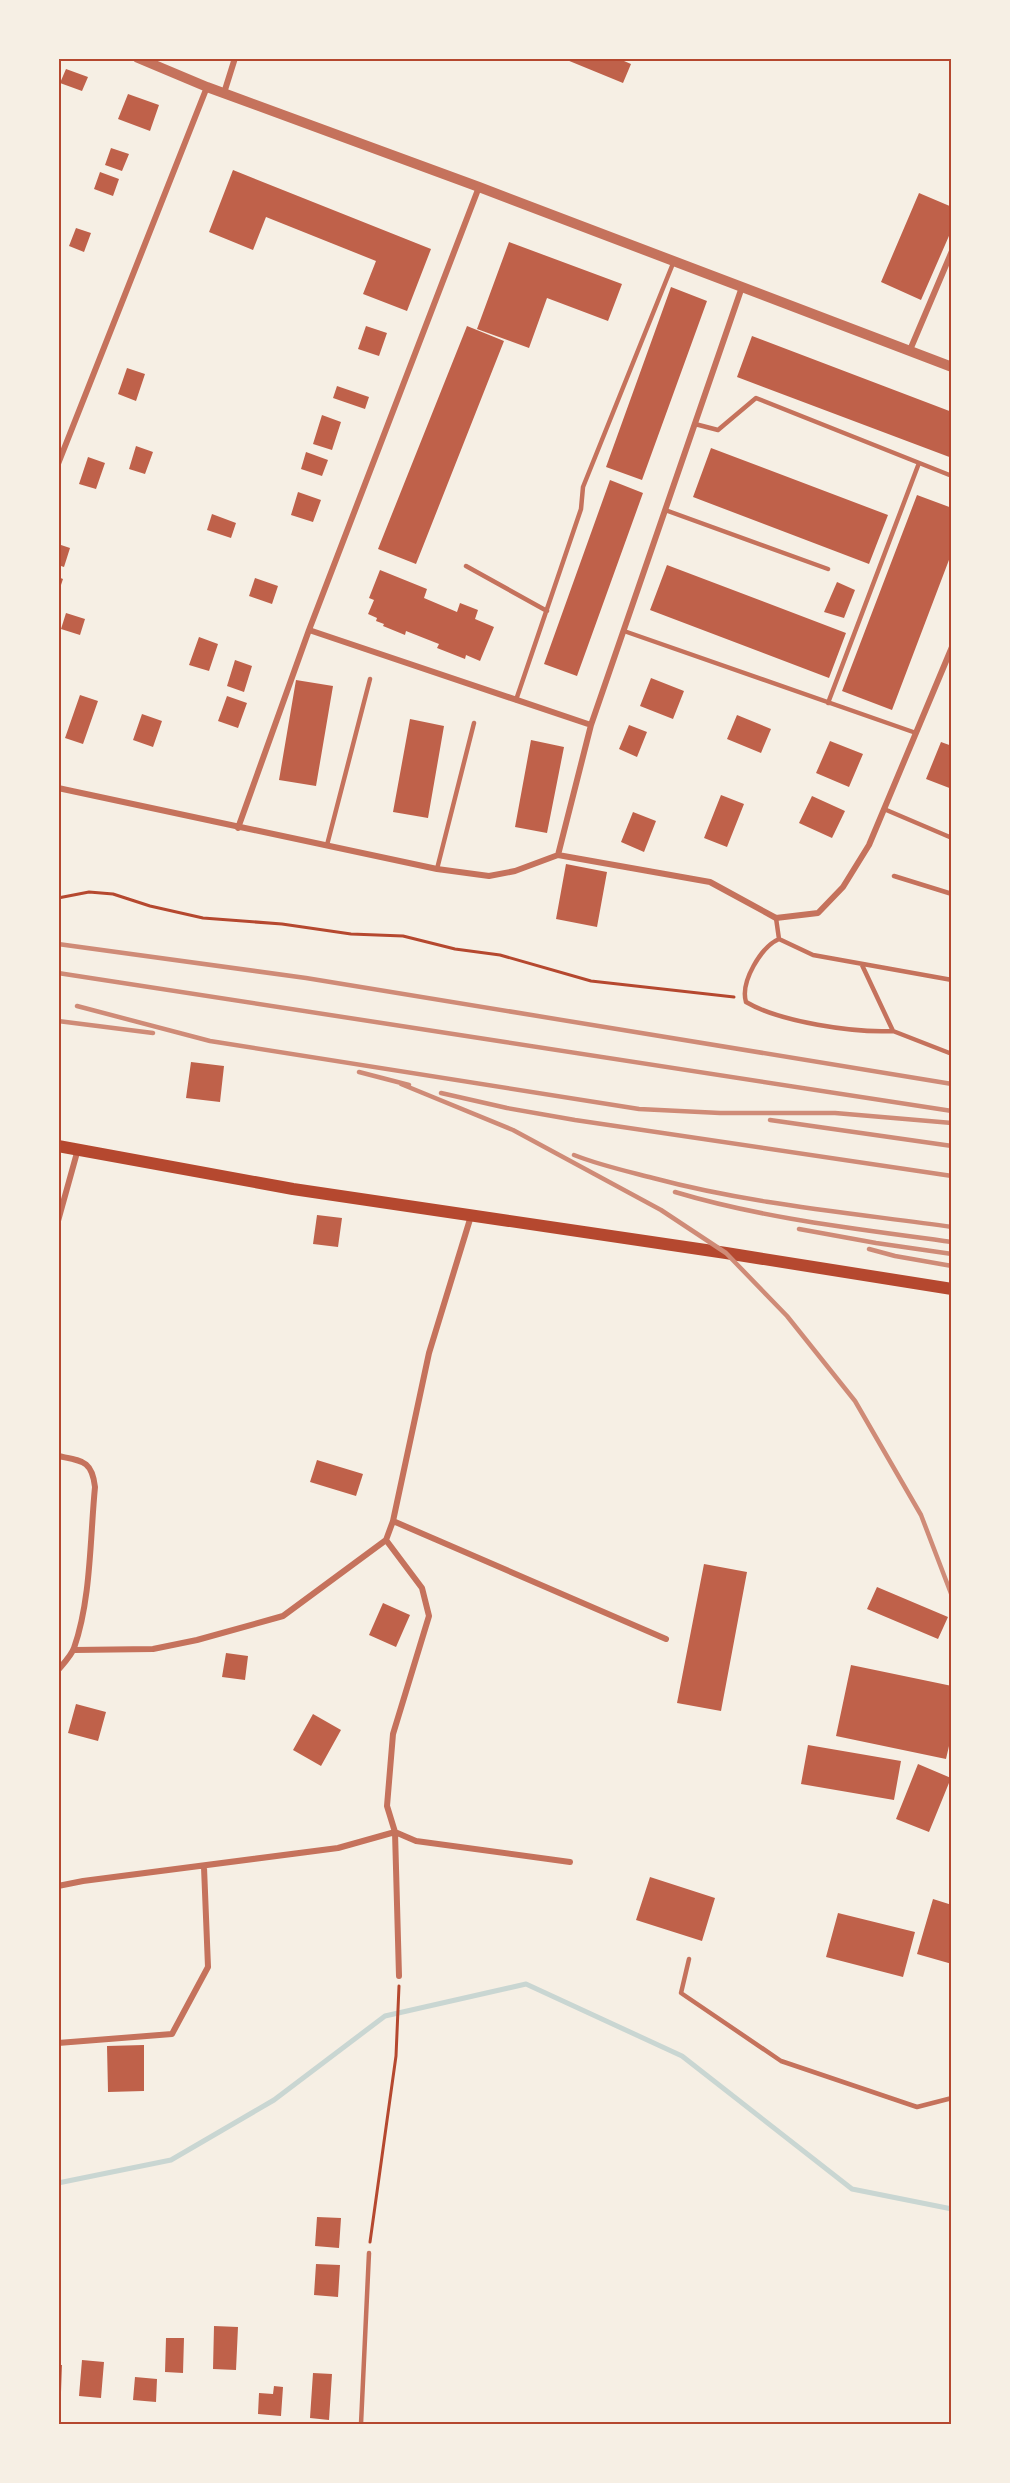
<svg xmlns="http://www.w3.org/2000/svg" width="1010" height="2483" font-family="Manrope,sans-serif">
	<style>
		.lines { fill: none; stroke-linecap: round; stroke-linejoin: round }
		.stream { stroke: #c9d6d2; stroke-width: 5 }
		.building { fill: #bf614a }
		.path { stroke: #b5482f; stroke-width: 3 }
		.service { stroke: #c5725c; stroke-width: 4.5 }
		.minor { stroke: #c5725c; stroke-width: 6 }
		.tertiary { stroke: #c5725c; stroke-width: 10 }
		.secondary { stroke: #b5482f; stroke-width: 12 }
		.rail { stroke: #cf8b77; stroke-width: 4.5 }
		.neatline { fill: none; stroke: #b5482f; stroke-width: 2 }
	</style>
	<rect width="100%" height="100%" fill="#f6efe4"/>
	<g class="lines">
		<!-- stream -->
		<path class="stream" d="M58,2183L171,2160L274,2100L385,2016L526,1984L682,2056L852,2189L952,2209"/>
	</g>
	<!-- building -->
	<path class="building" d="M562,58H617L631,64L623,83Z
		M66,69L88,77L82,91L60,83Z
		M128,94L159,105L150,131L118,119Z
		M111,148L129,154L122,171L105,165Z
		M233,170L431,249L407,311L363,294L376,261L266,217L253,250L209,232Z
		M100,172L119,179L113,196L94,189Z
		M919,193L952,207V229L921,300L881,282Z
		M76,228L91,233L84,252L69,246Z
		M509,242L622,284L608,321L547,298L529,348L477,329Z
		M671,287L707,301L642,480L606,467Z
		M366,326L387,333L379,356L358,349Z
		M467,326L504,341L416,564L378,549Z
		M752,336L952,412V458L737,377Z
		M127,368L145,374L136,401L118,394Z
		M337,386L369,397L365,409L333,398Z
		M322,415L341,422L332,450L313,444Z
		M136,446L153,452L145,474L129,469Z
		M711,448L888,515L869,564L693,497Z
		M306,452L328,460L322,476L301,469Z
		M88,457L105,463L96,489L79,484Z
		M610,480L643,493L577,676L544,664Z
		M298,492L321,500L313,522L291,515Z
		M917,495L952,508V552L892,710L842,691Z
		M212,514L236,523L231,538L207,530Z
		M58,544L70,548L64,567L58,565Z
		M667,565L846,633L829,678L650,610Z
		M380,570L427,589L424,598L457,612L460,603L478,610L475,619L494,627L480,661L466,655L465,659L437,648L439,644L406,631L405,635L383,626L384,624L376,621L377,618L368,614L374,600L369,598Z
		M58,577L63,579L59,591H58Z
		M255,578L278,586L272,604L249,596Z
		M837,582L855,590L844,618L824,612Z
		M66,613L85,619L80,635L61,629Z
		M199,637L218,644L209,671L189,665Z
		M235,660L252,666L244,692L227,686Z
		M651,678L684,691L673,719L640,706Z
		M296,680L333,686L316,786L279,780Z
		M80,695L98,701L83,744L65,738Z
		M227,696L247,703L238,728L218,721Z
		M142,714L162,721L153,747L133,740Z
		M737,715L771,729L761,753L727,739Z
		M410,719L444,726L428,818L393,812Z
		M629,725L647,732L637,757L619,749Z
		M531,740L564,747L547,833L515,827Z
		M830,741L863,754L849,787L816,773Z
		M941,742L952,746V789L926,779Z
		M721,795L744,804L727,847L704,838Z
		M812,796L845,811L832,838L799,823Z
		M633,812L656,821L644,852L621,842Z
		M566,864L607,872L597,927L556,919Z
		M191,1062L224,1066L220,1102L186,1098Z
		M317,1215L342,1218L338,1247L313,1244Z
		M317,1460L363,1474L356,1496L310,1482Z
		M704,1564L747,1572L721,1711L677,1703Z
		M877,1587L948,1617L938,1639L867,1609Z
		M383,1603L410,1615L396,1647L369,1635Z
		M226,1653L248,1656L245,1680L222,1677Z
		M851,1665L952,1686V1733L946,1759L836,1736Z
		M76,1704L106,1712L98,1741L68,1733Z
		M313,1714L341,1730L321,1766L293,1750Z
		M808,1745L901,1761L894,1800L801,1784Z
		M918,1764L951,1778L929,1832L896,1819Z
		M650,1877L715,1898L702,1941L636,1920Z
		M933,1899L952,1905V1964L917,1954Z
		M838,1913L915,1932L903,1977L826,1957Z
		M144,2045V2091L108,2092L107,2046Z
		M317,2217L341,2218L339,2248L315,2246Z
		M316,2264L340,2265L338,2297L314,2295Z
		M214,2326L238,2327L236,2370L213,2369Z
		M166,2338H184L183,2373L165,2372Z
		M82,2360L104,2362L101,2398L79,2396Z
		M58,2365H62L61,2392H58Z
		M313,2373L332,2374L329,2420L310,2418Z
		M135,2377L157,2379L156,2402L133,2400Z
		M274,2386L283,2387L281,2416L258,2414L259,2393L273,2394Z"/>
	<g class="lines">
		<!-- path -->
		<path class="path" d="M58,898L89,892L113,894L150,906L203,918L282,924L351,934L403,936L455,949L500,955L591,981L734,997
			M370,2242L396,2056L399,1986"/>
		<!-- service -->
		<path class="service" d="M695,424L718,430L756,398L952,476
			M665,510L828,569
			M466,566L547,611
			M624,631L916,733
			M516,700L581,509L583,487L674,261
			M828,703L919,463
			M884,809L952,838
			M327,845L370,679
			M437,869L474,723
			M894,876L952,894
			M776,918L779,939L813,955L952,980
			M779,939C761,947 740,982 746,1002C780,1022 854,1033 893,1031
			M862,965L893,1031L952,1054
			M689,1959L681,1993L781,2061L917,2107L952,2098
			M361,2424L369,2253"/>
		<!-- minor -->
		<path class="minor" d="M224,93L235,58
			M910,350L952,251
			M58,464L207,87
			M309,630L591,725
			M58,788L437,869L489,876L515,871L558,855L710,882L776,918L818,913L843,887L869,845L952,647
			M238,828L309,630L479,187
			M558,855L591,725L742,287
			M58,1221L78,1149
			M58,1456C82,1461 92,1460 95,1487C90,1538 91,1600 74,1648C71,1656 64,1663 58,1670
			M393,1521L666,1639
			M74,1650L153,1649L197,1640L283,1616L386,1540
			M58,1886L83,1881L338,1848L395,1832L416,1841L570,1862
			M399,1976L395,1832L387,1806L393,1734L429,1616L422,1588L386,1540L393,1521L429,1353L471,1216
			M58,2043L172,2034L208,1967L204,1867"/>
		<!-- tertiary -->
		<path class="tertiary" d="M138,58L207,87L479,187L952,367"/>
		<!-- secondary -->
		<path class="secondary" d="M58,1146L293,1189L726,1253L952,1289"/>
		<!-- rail -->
		<path class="rail" d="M58,944L306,978L952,1084
			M58,973C356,1017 654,1067 952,1111
			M77,1006L210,1041L639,1109L720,1113H835L952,1123
			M58,1021L153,1033
			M359,1072L409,1085
			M401,1084L513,1130L661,1210L726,1253L787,1316L855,1401L921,1515L952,1596
			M441,1093L507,1108L575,1120L952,1176
			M770,1120L952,1146
			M574,1155C599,1165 626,1171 653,1178C750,1204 852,1213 952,1227
			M675,1192C765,1219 859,1229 952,1242
			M799,1229L876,1243L952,1254
			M869,1249L895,1256L952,1266"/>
	</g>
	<!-- border -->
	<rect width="1010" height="2483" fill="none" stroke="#f6efe4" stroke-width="120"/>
	<rect x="60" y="60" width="890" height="2363" class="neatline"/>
</svg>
